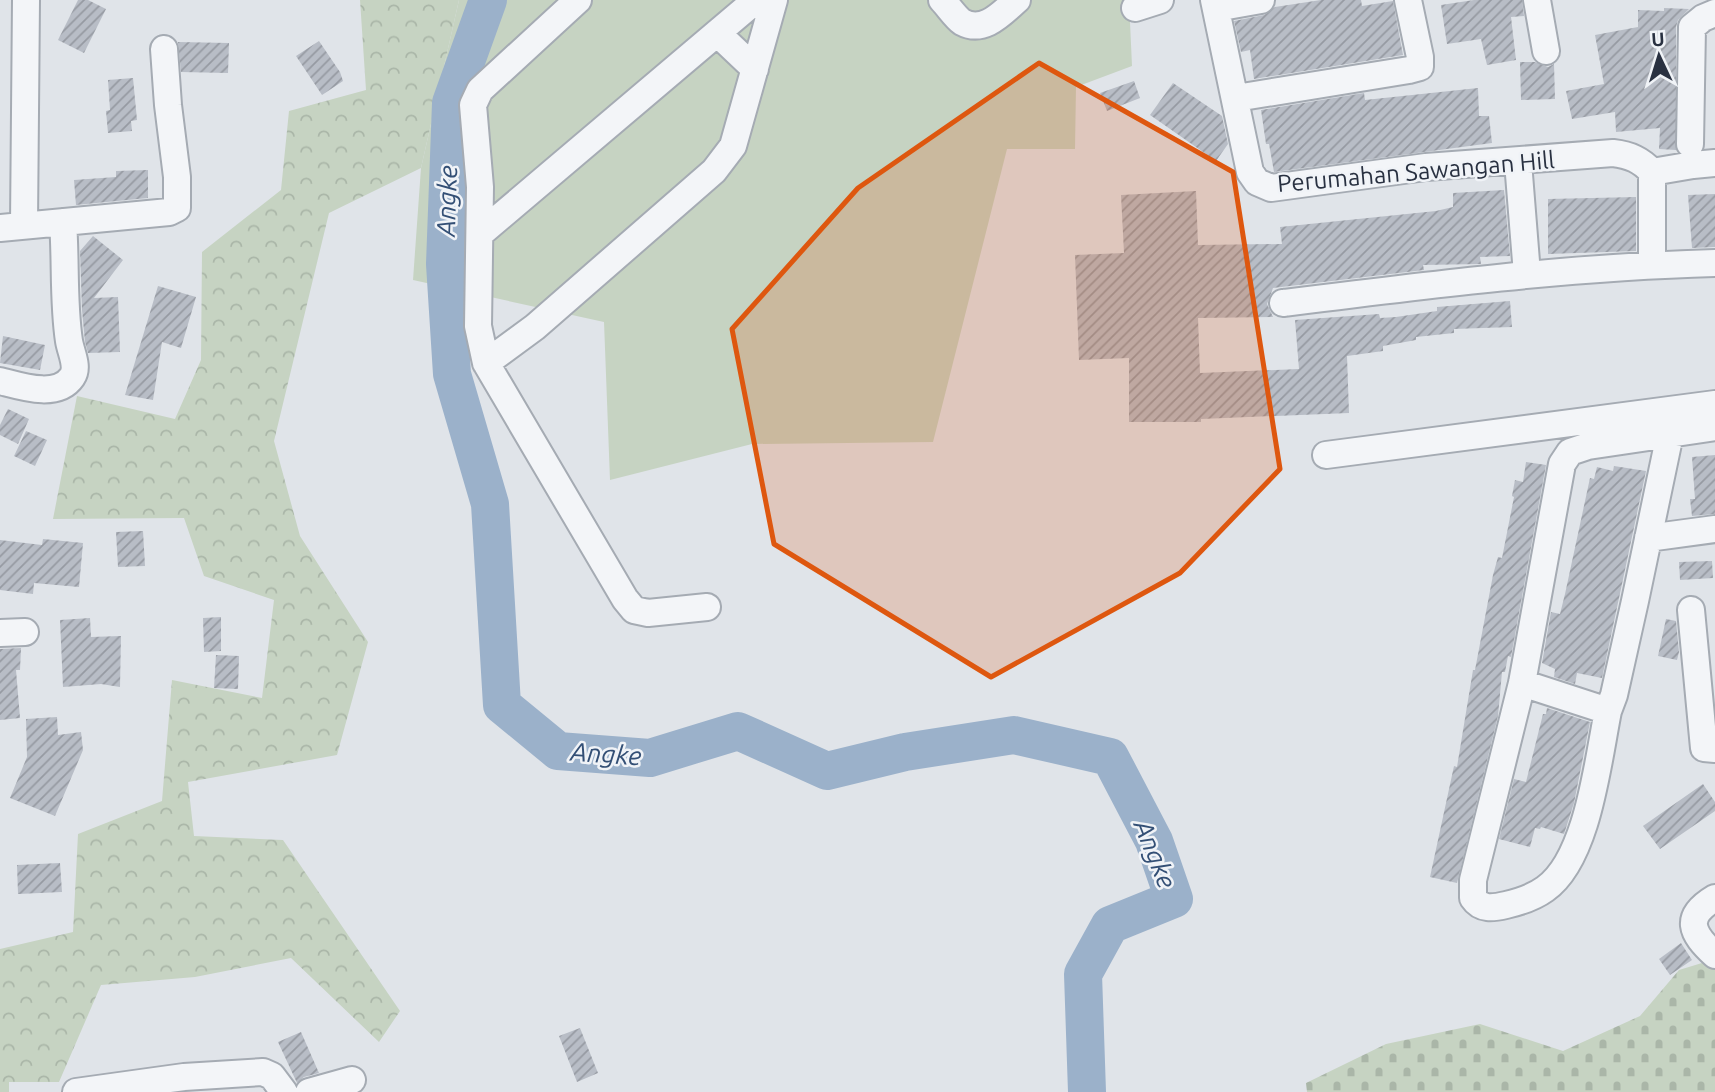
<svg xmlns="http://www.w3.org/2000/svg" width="1715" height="1092" font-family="Ubuntu,sans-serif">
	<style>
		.grass { fill: #c6d3c2 }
		.forest { fill: url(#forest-crowns) }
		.cemetery { fill: url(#cemetery-stones) }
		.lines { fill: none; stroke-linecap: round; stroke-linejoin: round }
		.river { stroke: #9bb1ca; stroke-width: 38 }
		.building { fill: url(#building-hatch) }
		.minor-casing { stroke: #a5abb3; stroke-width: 30 }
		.minor { stroke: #f3f5f8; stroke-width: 26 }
		.marked { fill: #de570f; fill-opacity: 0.2; stroke: #de570f; stroke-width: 5; stroke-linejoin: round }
		.labels { text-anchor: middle; stroke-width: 5; stroke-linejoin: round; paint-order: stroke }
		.street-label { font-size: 24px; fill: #293141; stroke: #f0f3f7 }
		.water-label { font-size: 26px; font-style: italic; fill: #334f75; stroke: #f0f3f7 }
	</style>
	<defs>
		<pattern id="forest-crowns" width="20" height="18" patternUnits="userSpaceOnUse" patternTransform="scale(1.75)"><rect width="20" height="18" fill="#c6d3c2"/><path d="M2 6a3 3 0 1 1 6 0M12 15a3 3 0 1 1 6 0" fill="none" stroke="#aab6a8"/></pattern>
		<pattern id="cemetery-stones" width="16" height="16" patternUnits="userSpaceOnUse" patternTransform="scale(1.75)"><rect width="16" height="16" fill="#c6d3c2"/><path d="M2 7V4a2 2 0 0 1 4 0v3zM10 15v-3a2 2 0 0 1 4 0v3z" fill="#aab6a8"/></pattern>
		<pattern id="building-hatch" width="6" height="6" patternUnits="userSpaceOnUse" patternTransform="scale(1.75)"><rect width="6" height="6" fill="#b8bdc6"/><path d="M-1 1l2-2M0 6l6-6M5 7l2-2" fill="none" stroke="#969aa2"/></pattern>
	</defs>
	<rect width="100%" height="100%" fill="#e0e4e9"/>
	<!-- grass -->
	<path class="grass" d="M459,0H1129L1132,66L1076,87L1075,149H1007L933,442L752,444L610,480L604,322L413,280L421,168Z"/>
	<!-- forest -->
	<path class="forest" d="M360,0H459L421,168L329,213L274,441L300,536L368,642L337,755L188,782L194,836L283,840L400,1011L379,1042L291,958L195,977L101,985L59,1082H9V1092H0V949L73,932L78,834L162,801L172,680L262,698L274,600L204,576L184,518L53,519L77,396L175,419L201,360L202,252L281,190L289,111L366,90Z"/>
	<!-- cemetery -->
	<path class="cemetery" d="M1715,959V1092H1307L1306,1083L1386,1044L1480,1024L1563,1051L1640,1016L1679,970Z"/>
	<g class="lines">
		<!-- river -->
		<path class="river" d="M488,0L451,103L445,264L452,374L490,504L502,705L558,751L650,758L738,731L827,771L905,752L1014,735L1110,757L1154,841L1174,899L1110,925L1083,974L1087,1092"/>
	</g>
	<!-- building -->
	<path class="building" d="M78,0H88L106,9L84,53L58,40Z
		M1321,0H1361L1362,6L1393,1L1403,55L1254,79L1250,50L1241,52L1234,21L1264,15L1275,7Z
		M1474,0H1522L1524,16L1511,17L1516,60L1487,65L1481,39L1447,44L1441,5Z
		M1664,8L1689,9L1678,20L1676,27V150L1659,149L1660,128L1616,132L1615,112L1572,119L1566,91L1604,84L1595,35L1638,27V10L1664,11Z
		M319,41L340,72L343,81L322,95L296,56Z
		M178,42L229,43L228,73L181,72Z
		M1520,62H1535L1548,67L1554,64L1555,99L1521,100Z
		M133,78L137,120L131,121L132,131L108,133L106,111L110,110L108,80Z
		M1134,81L1140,98L1107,111L1100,93Z
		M1173,83L1222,116L1228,144L1216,161L1150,115Z
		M1478,88L1479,116H1489L1492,143L1274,172L1269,144H1266L1261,110L1364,93L1365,100Z
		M148,170V198L76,205L74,180L116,177V171Z
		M1504,190L1510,256L1480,257L1481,264L1423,265L1424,270L1273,288L1267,304L1273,317L1198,318L1200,373L1299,369L1295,320L1379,314L1380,318L1396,317L1437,311V307L1510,301L1512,327L1454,329V333L1416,337V340L1383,346V351L1347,356L1349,413L1201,419V422H1129V358L1079,360L1075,255L1124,253L1121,195L1196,191L1198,245L1282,244L1280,227L1436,211L1453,207V193Z
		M1715,194V247L1692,248L1688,195Z
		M1636,197V251L1548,254V199Z
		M93,236L123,260L94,298L118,297L120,352L88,353L85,342L82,310L80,251Z
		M158,286L196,297L181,348L162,342L153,400L125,395Z
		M3,336L45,345L40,370L0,363Z
		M8,409L29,419L18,444L0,435V425Z
		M26,431L47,440L35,466L14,456Z
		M1715,455V514L1692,516L1690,499H1695L1692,457Z
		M1526,462L1546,465L1511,657L1508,656L1505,672H1502L1498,716L1457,883L1430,877L1454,766L1457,767L1473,670H1475L1493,575L1498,557L1502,558L1514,497L1512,496L1515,480L1523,482Z
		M1614,466L1646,471L1602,678L1577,673L1575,684L1554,677L1555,669L1542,663L1551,612L1560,614L1565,594L1590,478L1594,479L1597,467L1613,471Z
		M143,531L145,566L118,567L116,532Z
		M43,539L83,543L79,587L34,583L33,594L0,590V540L42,545Z
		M1712,561L1713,578L1680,580L1679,562Z
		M221,617V651L204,652L203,618Z
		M90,618L91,637L121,636L120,687L101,684L63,687L60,620Z
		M1666,619L1676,621L1679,652L1677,660L1658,656Z
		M21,648L20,670H16L20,718L0,720V649Z
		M216,655L239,656L238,689L214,688Z
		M1547,708L1590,722L1574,803L1564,834L1541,827L1540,829L1535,828L1530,847L1499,839L1514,779L1526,782L1543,714H1546Z
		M57,717L58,735L81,732L83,750L55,816L10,798L27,757L26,719Z
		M1703,784L1715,802V811L1660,849L1643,826Z
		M60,863L62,892L18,894L17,865Z
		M1681,943L1692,960L1670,975L1659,959Z
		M580,1028L598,1073L577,1082L559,1036Z
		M301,1032L319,1073L304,1077L297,1083L278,1042Z"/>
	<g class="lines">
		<defs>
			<path id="minor" d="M578,0L480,90L473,105L480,187L478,326L486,363L535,327L714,171L733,146L774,0
				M942,0C948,6 955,17 962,22C984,34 1002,13 1017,0
				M1214,0L1250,172L1257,182L1271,188L1426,167L1613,153C1630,155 1641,160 1652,172L1693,165L1715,163
				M1537,0L1546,51
				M1135,8L1160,0
				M1216,8L1261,0
				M717,33L755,69
				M1236,98L1409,70L1420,67V57L1408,0
				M1690,144L1692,27L1703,18L1715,13
				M1518,162L1527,274
				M24,224L26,0
				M0,228L169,212L177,208V177L168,105L164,49
				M481,233L756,0
				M1652,265V172
				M1283,303C1427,285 1570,267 1715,263
				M486,363L625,599L634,610L648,613L707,607
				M0,381C20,386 57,399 72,377C79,367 71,353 69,341C63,302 66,261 63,222
				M1670,434L1635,601L1614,695L1608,711C1598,760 1588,859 1545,889C1534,897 1519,902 1506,905C1493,908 1481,910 1473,898V880L1522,683L1562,464L1570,452L1588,446L1715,427
				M1326,455L1715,404
				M1648,538L1715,529
				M1691,610L1704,748L1715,749
				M0,633L25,632
				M1522,683L1608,711
				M1715,898C1683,917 1691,933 1715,955
				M76,1092L184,1077L263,1072L272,1076L284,1092
				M309,1092L352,1080"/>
		</defs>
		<!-- minor casing -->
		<use href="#minor" class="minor-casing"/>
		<!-- minor -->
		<use href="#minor" class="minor"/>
	</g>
	<!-- marked area -->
	<path class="marked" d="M1039,63L1233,172L1280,469L1180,573L991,677L774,544L732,329L858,188Z"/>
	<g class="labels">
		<!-- street labels -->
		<g class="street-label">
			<text transform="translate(1416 172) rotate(-5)" y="8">Perumahan Sawangan Hill</text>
		</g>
		<!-- water labels -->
		<g class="water-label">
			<text transform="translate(447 201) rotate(-88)" y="9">Angke</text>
			<text transform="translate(606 754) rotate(4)" y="9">Angke</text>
			<text transform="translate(1155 854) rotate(68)" y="9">Angke</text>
		</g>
	</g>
	<!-- north arrow -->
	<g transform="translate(1659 56) rotate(356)" stroke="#f0f3f7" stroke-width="5" paint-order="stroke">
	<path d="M0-5L12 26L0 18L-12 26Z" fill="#293141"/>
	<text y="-10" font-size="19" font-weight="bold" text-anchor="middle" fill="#293141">U</text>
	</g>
</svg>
